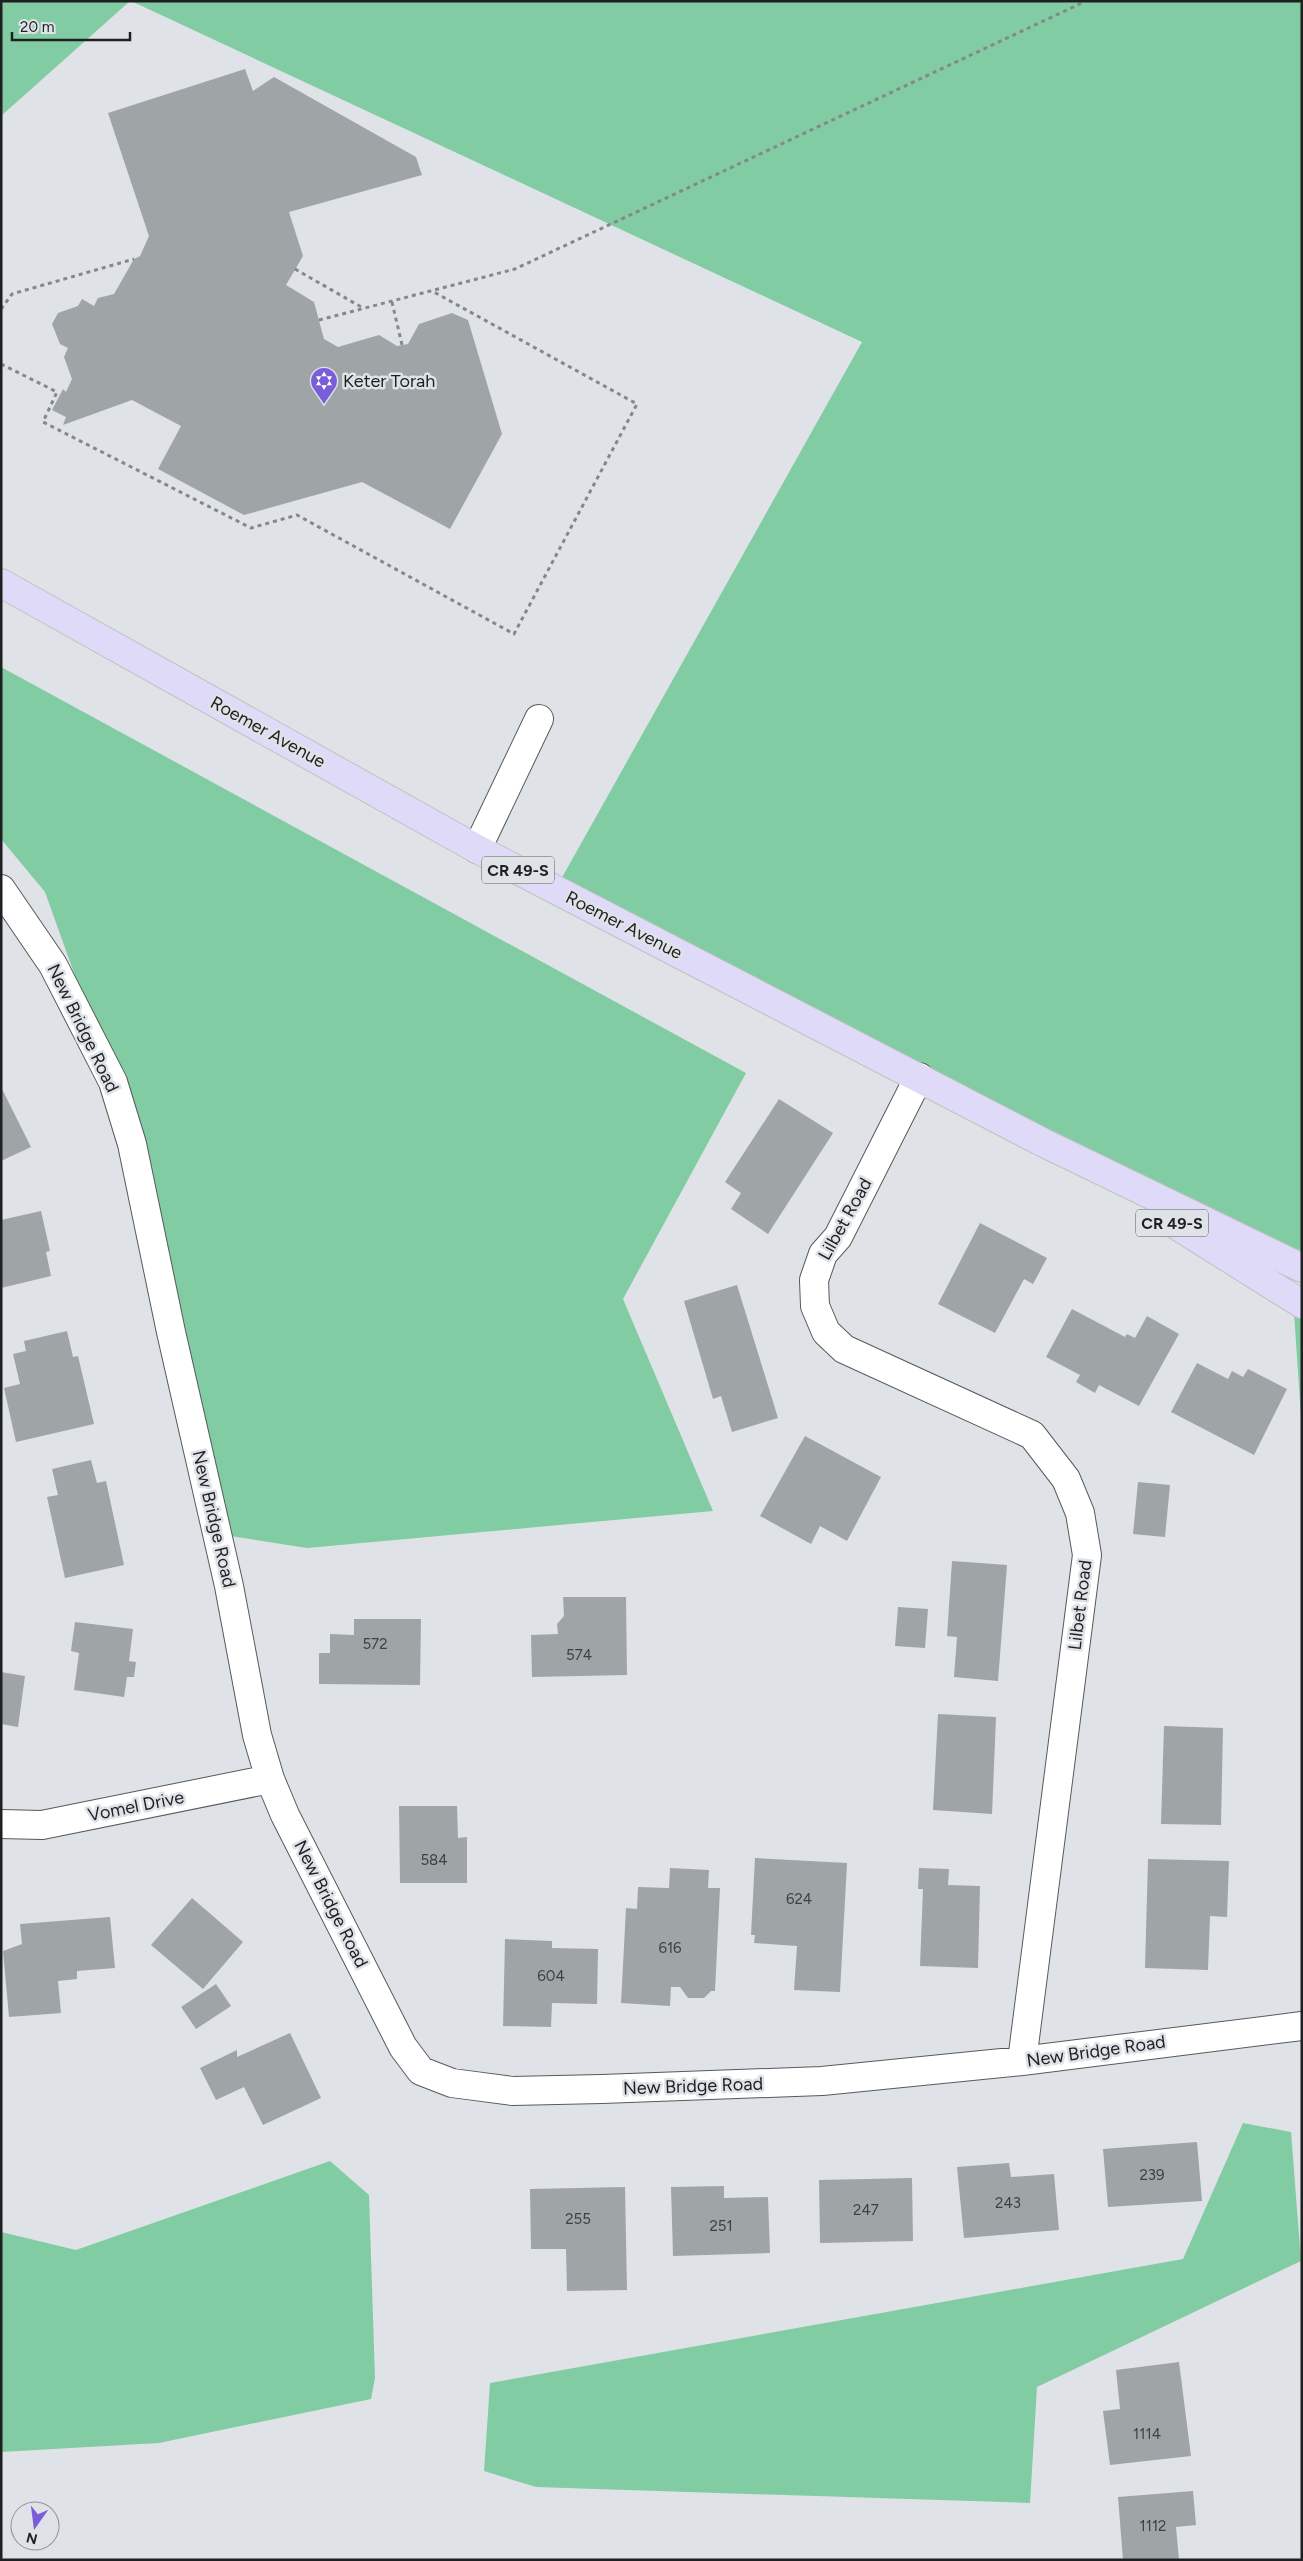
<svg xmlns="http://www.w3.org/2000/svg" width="1303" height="2561" font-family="Figtree,sans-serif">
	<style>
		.green { fill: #82cca3 }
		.building { fill: #9fa4a7 }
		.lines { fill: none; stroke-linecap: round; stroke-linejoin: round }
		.minor-casing { stroke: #565a5d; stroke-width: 30 }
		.major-casing { stroke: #c0c1c1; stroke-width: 30 }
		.path { stroke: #85888b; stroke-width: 3; stroke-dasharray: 4 4; stroke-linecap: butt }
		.minor { stroke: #fff; stroke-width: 28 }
		.major { stroke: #dfdaf7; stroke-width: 28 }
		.labels { text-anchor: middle; stroke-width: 5; stroke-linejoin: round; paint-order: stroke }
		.number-label { font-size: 15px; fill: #3e4143 }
		.shield { fill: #dfe3e7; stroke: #585a5d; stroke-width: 1 }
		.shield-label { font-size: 16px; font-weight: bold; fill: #1e2022 }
		.poi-label { font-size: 18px; fill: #1e2022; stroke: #dfe3e7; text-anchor: start }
		.street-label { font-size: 18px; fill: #1e2022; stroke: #dfe3e7 }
	</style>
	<rect width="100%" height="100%" fill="#dfe3e7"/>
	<!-- green -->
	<path class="green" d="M1,1H130L1,116Z
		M131,1H1302V1268L555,890L862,342Z
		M1,667L746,1073L623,1299L713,1511L307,1548L218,1534L113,1082L45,892L1,839Z
		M1293,1298L1302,1304V1431Z
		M1243,2123L1291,2132L1301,2261L1037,2387L1030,2503L536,2487L484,2471L490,2383L1183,2259Z
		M330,2161L369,2195L375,2378L371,2399L159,2443L1,2452V2232L76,2250Z"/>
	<!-- building -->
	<path class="building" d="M245,69L253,91L274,77L416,157L422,175L289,212L303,256L286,285L314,302L324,339L338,347L379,335L397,346L408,344L419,324L452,313L468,320L502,434L450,529L362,482L244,515L158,469L181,426L132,400L63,425L66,417L52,410L63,389L66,392L72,379L64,357L68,348L60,344L52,324L58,313L78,306L82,299L94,306L98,298L114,294L134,259L140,256L149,236L108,113Z
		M1,1087L31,1147L1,1161Z
		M779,1099L833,1133L768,1234L731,1209L741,1193L725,1182Z
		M41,1211L50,1251L46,1252L51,1276L1,1288V1220Z
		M980,1223L1047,1258L1033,1284L1024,1279L995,1333L938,1304Z
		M737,1285L778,1418L732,1432L721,1396L713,1399L684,1301Z
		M1072,1309L1125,1337L1127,1334L1135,1338L1147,1316L1179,1334L1139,1406L1099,1385L1095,1393L1076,1382L1080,1375L1046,1357Z
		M67,1331L73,1357L78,1356L94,1424L16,1442L4,1388L20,1384L13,1354L26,1351L24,1341Z
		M1197,1363L1228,1379L1232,1371L1243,1377L1248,1369L1287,1389L1254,1455L1171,1412Z
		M805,1436L881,1477L847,1541L820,1526L811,1544L760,1516Z
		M91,1460L97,1483L106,1481L124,1565L65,1578L47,1497L58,1495L52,1469Z
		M1138,1482L1170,1485L1165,1537L1133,1534Z
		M952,1561L1007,1565L998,1681L954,1677L957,1637L947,1636Z
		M563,1597H626L627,1675L532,1677L531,1635L558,1634L557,1624L564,1616Z
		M898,1607L928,1609L925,1648L895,1646Z
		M354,1619H421L420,1685L319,1684V1653H330V1634L354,1635Z
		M75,1622L133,1629L129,1661L136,1662L134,1677H127L124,1697L74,1690L79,1653L71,1651Z
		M1,1672L25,1676L18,1727L1,1724Z
		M938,1714L996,1717L992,1814L933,1810Z
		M1164,1726L1223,1728L1221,1825L1161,1824Z
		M399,1806H457L458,1838L467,1837V1883H400Z
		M755,1858L847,1863L840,1992L794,1990L797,1946L754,1943L755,1935H751Z
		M1148,1859L1229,1861L1227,1917L1210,1916L1208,1970L1145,1968Z
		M670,1868L709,1870L708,1888H720L715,1991H711L704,1998H688L680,1987H671L670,2006L621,2003L626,1908L637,1909L638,1887L669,1888Z
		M919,1868L949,1869L948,1885L980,1886L978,1968L920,1966L923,1889H918Z
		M192,1898L243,1942L203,1989L151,1945Z
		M110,1917L115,1968L77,1971V1979L58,1981L61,2013L9,2017L3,1951L22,1944L20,1924Z
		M505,1939L552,1941V1948L598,1949L597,2004L552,2003L551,2027L503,2026Z
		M216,1984L231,2006L196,2029L181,2007Z
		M290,2033L321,2098L263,2125L244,2087L216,2100L200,2068L237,2050V2057Z
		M1197,2142L1202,2201L1108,2207L1103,2149Z
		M1009,2163L1011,2177L1054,2174L1059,2230L964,2238L957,2167Z
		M912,2178L913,2241L820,2243L819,2180Z
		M724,2186V2198L768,2197L770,2253L673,2256L671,2187Z
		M625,2187L627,2290L567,2291L566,2249H531L530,2189Z
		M1179,2362L1191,2456L1110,2465L1103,2411L1120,2409L1116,2370Z
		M1193,2491L1196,2525L1176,2527L1179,2560H1123L1118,2497Z"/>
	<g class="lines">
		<defs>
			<path id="minor" d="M477,849L539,719
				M1,889L53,965L113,1082L132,1144L171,1332L229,1586L257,1735L270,1779L285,1815L403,2047L421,2071L452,2083L512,2091L602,2089L822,2081L1022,2061L1302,2026
				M919,1077L838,1237L823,1254L814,1280L815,1306L826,1332L844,1349L1032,1435L1066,1479L1080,1513L1087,1555L1022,2061
				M1,1824L42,1825L270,1779"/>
			<path id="major" d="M1,583L477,849L1042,1142L1302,1268
				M1160,1215L1302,1304"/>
		</defs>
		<!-- minor casing -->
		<use href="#minor" class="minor-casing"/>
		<!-- major casing -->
		<use href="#major" class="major-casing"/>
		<!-- path -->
		<path class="path" d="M295,269L363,308
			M392,302L402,345
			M1,309L12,294L134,259
			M319,320L515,269L1086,1
			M1,364L57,392L43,422L251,528L297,515L514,634L637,404L432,291"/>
		<!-- minor -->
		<use href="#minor" class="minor"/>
		<!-- major -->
		<use href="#major" class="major"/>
	</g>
	<!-- icons -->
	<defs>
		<symbol id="synagogue-pin" viewBox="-11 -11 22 30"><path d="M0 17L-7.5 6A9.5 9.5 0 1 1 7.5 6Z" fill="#7a5ed9" stroke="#dfe3e7"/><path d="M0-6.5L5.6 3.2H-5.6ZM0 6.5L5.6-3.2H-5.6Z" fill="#fff"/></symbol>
	</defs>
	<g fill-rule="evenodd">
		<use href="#synagogue-pin" x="308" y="365" width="32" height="43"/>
	</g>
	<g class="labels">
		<!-- number labels -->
		<g class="number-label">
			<text x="375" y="1649">572</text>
			<text x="579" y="1660">574</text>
			<text x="434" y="1865">584</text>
			<text x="799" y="1904">624</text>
			<text x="670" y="1953">616</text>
			<text x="551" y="1981">604</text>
			<text x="1152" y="2180">239</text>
			<text x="1008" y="2208">243</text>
			<text x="866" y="2215">247</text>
			<text x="578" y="2224">255</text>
			<text x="721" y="2231">251</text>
			<text x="1147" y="2439">1114</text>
			<text x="1153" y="2531">1112</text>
		</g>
		<!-- shield labels -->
		<g class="shield">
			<rect x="482" y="856.5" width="72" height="27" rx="4"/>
			<rect x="1136" y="1209.5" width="72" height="27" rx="4"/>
		</g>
		<g class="shield-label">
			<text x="518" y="876">CR 49-S</text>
			<text x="1172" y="1229">CR 49-S</text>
		</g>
		<!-- poi labels -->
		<g class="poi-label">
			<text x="343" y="387">Keter Torah</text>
		</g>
		<!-- street labels -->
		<g class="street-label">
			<text transform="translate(268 732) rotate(29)" y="6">Roemer Avenue</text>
			<text transform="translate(624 925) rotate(27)" y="6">Roemer Avenue</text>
			<text transform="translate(83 1028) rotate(64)" y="6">New Bridge Road</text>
			<text transform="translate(845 1219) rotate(-61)" y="6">Lilbet Road</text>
			<text transform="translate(214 1519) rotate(77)" y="6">New Bridge Road</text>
			<text transform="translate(1080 1605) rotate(-83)" y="6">Lilbet Road</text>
			<text transform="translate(136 1806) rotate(-11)" y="6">Vomel Drive</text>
			<text transform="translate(331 1904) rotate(63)" y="6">New Bridge Road</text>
			<text transform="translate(1096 2051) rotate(-8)" y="6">New Bridge Road</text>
			<text transform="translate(693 2086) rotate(-2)" y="6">New Bridge Road</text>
		</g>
	</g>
	<!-- border -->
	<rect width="1303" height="2561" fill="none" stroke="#1e2022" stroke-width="5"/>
	<!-- north arrow -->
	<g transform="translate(35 2526) rotate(194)"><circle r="24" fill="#dfe3e7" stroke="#929598"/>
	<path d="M0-4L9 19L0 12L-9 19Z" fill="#7a5ed9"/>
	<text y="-8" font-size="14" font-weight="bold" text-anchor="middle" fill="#1e2022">N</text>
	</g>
	<!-- scale -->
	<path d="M12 32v8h118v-8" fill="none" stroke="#1e2022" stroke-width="2.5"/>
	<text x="20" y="32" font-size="15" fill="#1e2022" stroke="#dfe3e7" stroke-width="4" paint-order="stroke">20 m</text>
</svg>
